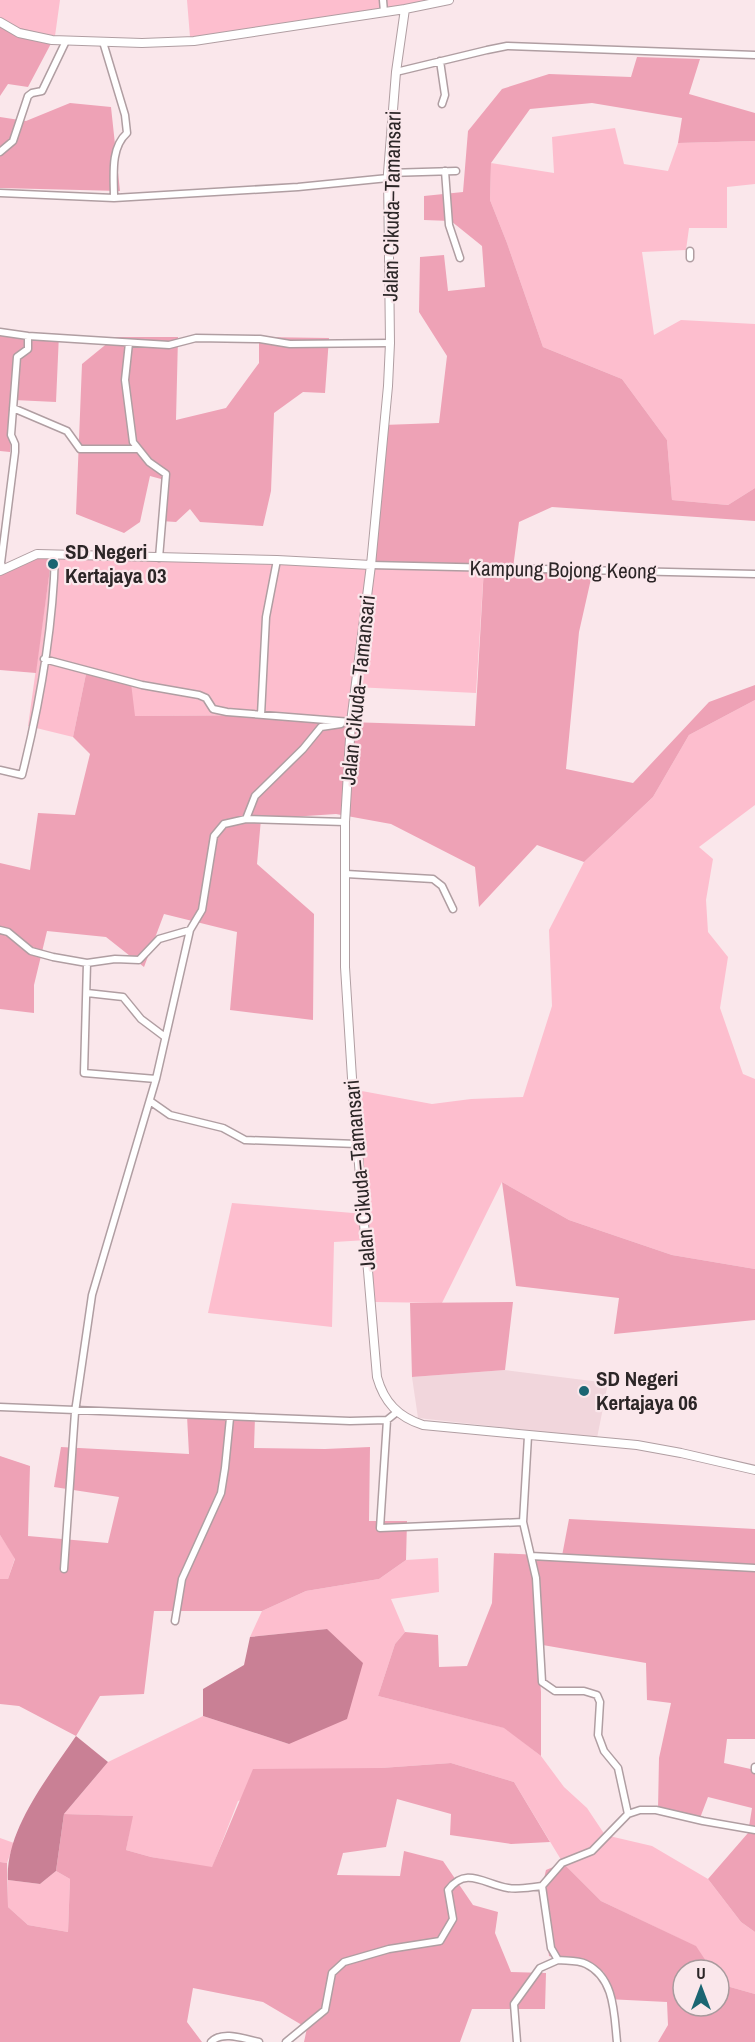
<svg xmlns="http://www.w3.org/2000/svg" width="755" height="2042" font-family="'Archivo Narrow',sans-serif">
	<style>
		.built { fill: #f1d6dc }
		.green { fill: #fdbece }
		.forest { fill: #eea2b6 }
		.water { fill: #c98095 }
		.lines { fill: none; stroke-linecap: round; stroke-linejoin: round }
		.minor-casing { stroke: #b09ea2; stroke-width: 9 }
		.tertiary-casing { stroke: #b09ea2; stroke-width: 10 }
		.minor { stroke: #fff; stroke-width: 6 }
		.tertiary { stroke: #fff; stroke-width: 8 }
		.poi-dot { fill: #1b6572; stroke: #fae7eb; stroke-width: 2 }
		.labels { text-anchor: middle; stroke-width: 4.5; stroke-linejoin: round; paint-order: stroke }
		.street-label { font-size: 21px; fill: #2c2627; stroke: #fae7eb }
		.poi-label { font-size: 21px; font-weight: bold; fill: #2c2627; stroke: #fae7eb; text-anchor: start }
	</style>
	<rect width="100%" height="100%" fill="#fae7eb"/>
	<!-- built -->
	<path class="built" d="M505,1370L608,1383L597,1438L418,1418L412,1377Z"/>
	<!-- green -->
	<path class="green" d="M0,0H60L55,36L0,23Z
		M187,0H437L247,34L190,37Z
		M615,128L624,164L668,171L678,143L755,141V184L727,187V228H689L686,250L642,252L654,335L681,320L755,324V488L728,505L672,500L667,440L622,379L543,347L507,243L490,200L491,163L554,173L552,137Z
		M52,554L484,567L476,693L355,687L348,722L288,715L134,716L86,674L73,737L28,726Z
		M755,700V805L699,847L713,859L706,900L708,932L728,957L720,1008L743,1074L755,1079V1269L672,1255L569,1220L502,1182L442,1303L375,1302L367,1240L334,1242L332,1327L208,1313L232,1203L365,1214L351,1089L432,1104L471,1099L523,1097L552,1006L549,930L584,862L653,797L689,735Z
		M0,1535L15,1558L8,1579H0Z
		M438,1558L439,1592L391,1599L405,1632L395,1644L378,1696L505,1728L541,1756L564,1787L587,1808L605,1835L652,1846L708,1879L741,1922L755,1932V1994L723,1985L719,1980V1970H712L695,1946L601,1901L563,1863L514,1782L451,1763L381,1768L238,1801L212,1868L151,1857L126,1850L132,1816L64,1814L108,1762L203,1716L289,1744L327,1629L250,1637L262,1611L306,1591L379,1579L406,1560Z
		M0,1838L14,1843L7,1863L0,1862Z
		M56,1871L70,1879L68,1932L28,1925L8,1907V1880L40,1884Z"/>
	<!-- forest -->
	<path class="forest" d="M0,23L55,36L28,87L8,84L0,96Z
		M637,57L700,59L689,94L755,113V141L678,143L682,118L592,103L530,109L491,163L490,200L507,243L543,347L622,379L667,440L672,500L728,505L755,488V521L552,507L519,522L513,568L593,570L579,632L566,769L633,783L709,702L755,685V700L689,735L653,797L584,862L537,845L479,907L475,867L391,824L336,814L261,819L257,864L314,914L313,1020L230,1010L237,932L164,914L144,967L106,937L47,931L34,985V1013L0,1009V863L30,870L38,813L75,815L90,754L73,737L86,674L131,683L135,716L288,715L348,722L475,726L484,567L369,564L383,425L439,423L447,356L419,312L420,257L444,255L448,291L485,287L482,246L451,221L424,220V196L463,192L468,131L502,89L549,74L631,77Z
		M70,103L111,107L120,191L0,188V117L26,121Z
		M0,332L59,334L56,402L14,400L10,452L0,451Z
		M115,337H178L176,420L226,408L259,363V337L329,338L325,393L303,392L274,413L271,491L263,526L200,522L190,509L176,522L161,521V479L150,476L140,522L124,533L76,514L82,364Z
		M37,553L52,554L36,673L0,670V568Z
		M502,1182L569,1220L672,1255L755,1269V1320L614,1334L619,1298L516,1286Z
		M513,1302L505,1370L412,1377L410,1303Z
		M187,1416L255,1417L254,1448L325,1449L370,1447L369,1521H407L406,1560L379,1579L306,1591L262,1611H154L144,1694L100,1696L76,1736L19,1706L0,1704V1579H8L15,1559L0,1535V1456L30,1466L28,1536L108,1543L119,1497L54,1487L61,1447L189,1454Z
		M569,1519L755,1529V1739H727L724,1763L755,1770V1932L741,1922L708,1879L748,1833L752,1808L708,1797L700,1818L658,1810L659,1758L671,1703L647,1700L646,1663L537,1644L541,1692V1756L504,1728L378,1696L395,1644L405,1632L438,1635L439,1667L467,1666L492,1603L494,1553L562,1556Z
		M451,1763L514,1782L550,1842L511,1844L450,1835L451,1814L397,1799L386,1847L343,1853L337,1875L400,1876L404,1851L443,1861L473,1905L498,1912L495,1933L511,1972L546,1973L545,2009H472L460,2042H304L307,2028L263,2002L193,1988L187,2022L202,2042H0V1862L7,1863L8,1907L28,1925L68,1932L70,1879L56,1871L64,1814L133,1816L126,1850L151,1857L212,1867L253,1769L381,1768Z
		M563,1863L601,1901L696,1946L712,1970H683V2006H719V1980L723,1985L755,1994V2042H658L668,2025L667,2002L607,1999L604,1972L549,1956L541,1891L546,1870Z"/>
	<!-- water -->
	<path class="water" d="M327,1629L363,1663L347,1719L289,1744L203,1716V1689L244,1665L250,1637Z
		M76,1736L108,1762L64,1814L56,1871L40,1884L8,1880C5,1830 49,1776 76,1736Z"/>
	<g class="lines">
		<defs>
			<path id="minor" d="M383,0L384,12
				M103,42L125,115L127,133C110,148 114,176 114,198
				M440,61L445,95L442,104
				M396,72L487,50L507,46L755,55
				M0,152L13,141L28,96L32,93L42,91L66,41
				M445,171L449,225L460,258
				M388,173L456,171
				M0,193L114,198L298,187L388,178
				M690,251V258
				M0,332L28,336L169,345L196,338L260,339L290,344L390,343
				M129,343L125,380L133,442L149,462L166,474L159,558
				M13,408L67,431L80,449H138
				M371,565L755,574
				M3,569L1,563L15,452V444L11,435L17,357L28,349V336
				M44,659L142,685L199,695L206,698L213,709L227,712L351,722
				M261,715L266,617L277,560
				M0,770L22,775C40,703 53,629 55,555
				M246,819L255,796L303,749L321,727L341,724
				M346,874L433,879L442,886L453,909
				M0,930L8,932L31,951L53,957L87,963L115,959L139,960L159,939L190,930
				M87,963L84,1073L156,1079
				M87,993L123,997L141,1019L165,1037
				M150,1101L170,1115L223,1128L245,1140L357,1144
				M0,1407L350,1421L387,1420L397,1412
				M387,1420L380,1528L523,1522
				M528,1436L523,1522L536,1578L542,1682L555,1691H584L597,1695L600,1702L598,1735L604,1751L618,1768L628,1814
				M531,1556L755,1568
				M64,1569L75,1412L92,1295L156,1079L190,930L202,910L214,836L224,824L246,819L345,822
				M175,1621L182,1579L221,1493L225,1468L230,1418
				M755,1767V1770
				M542,1886L551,1948L558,1960C567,1961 578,1960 586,1964C615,1978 614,2014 617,2042
				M211,2042C222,2030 245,2039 259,2042
				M286,2042L325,2010L332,1973L344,1962L389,1949L440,1941L453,1919L448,1890C466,1866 484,1884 508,1888C519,1890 531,1887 542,1886L562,1863L592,1851L628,1814L640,1810H656L703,1821L755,1830
				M517,2042L514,2004L540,1968L558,1960"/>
			<path id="tertiary" d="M405,9L449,0
				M0,22L19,33L52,40L142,43L194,41L405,9L396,72L388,173L390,343L388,386L371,565L351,722L345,822V967L353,1094L377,1377C384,1402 398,1417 423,1425L637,1445L681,1453L755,1470
				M0,571L37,554L277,560L371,565"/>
		</defs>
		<!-- minor casing -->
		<use href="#minor" class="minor-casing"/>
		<!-- tertiary casing -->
		<use href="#tertiary" class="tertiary-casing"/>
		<!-- minor -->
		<use href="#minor" class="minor"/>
		<!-- tertiary -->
		<use href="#tertiary" class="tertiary"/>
	</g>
	<!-- markers -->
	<g class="poi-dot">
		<circle cx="53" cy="564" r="6"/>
		<circle cx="584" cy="1391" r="6"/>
	</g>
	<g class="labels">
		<!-- street labels -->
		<g class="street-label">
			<text transform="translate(392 206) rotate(-89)" y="7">Jalan Cikuda–Tamansari</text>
			<text transform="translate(563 570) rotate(1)" y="7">Kampung Bojong Keong</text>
			<text transform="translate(358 690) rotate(-84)" y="7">Jalan Cikuda–Tamansari</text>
			<text transform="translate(360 1175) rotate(-95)" y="7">Jalan Cikuda–Tamansari</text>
		</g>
		<!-- poi labels -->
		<g class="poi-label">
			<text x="65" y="559">SD Negeri<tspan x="65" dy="24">Kertajaya 03</tspan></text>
			<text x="596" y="1386">SD Negeri<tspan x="596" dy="24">Kertajaya 06</tspan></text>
		</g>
	</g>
	<!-- north arrow -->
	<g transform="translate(701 1988)"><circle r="28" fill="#fae7eb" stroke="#a89a9d" stroke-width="1.5"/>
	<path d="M0-4.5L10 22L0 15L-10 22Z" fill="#1b6572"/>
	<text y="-9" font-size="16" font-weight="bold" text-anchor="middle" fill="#2c2627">U</text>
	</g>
</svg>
